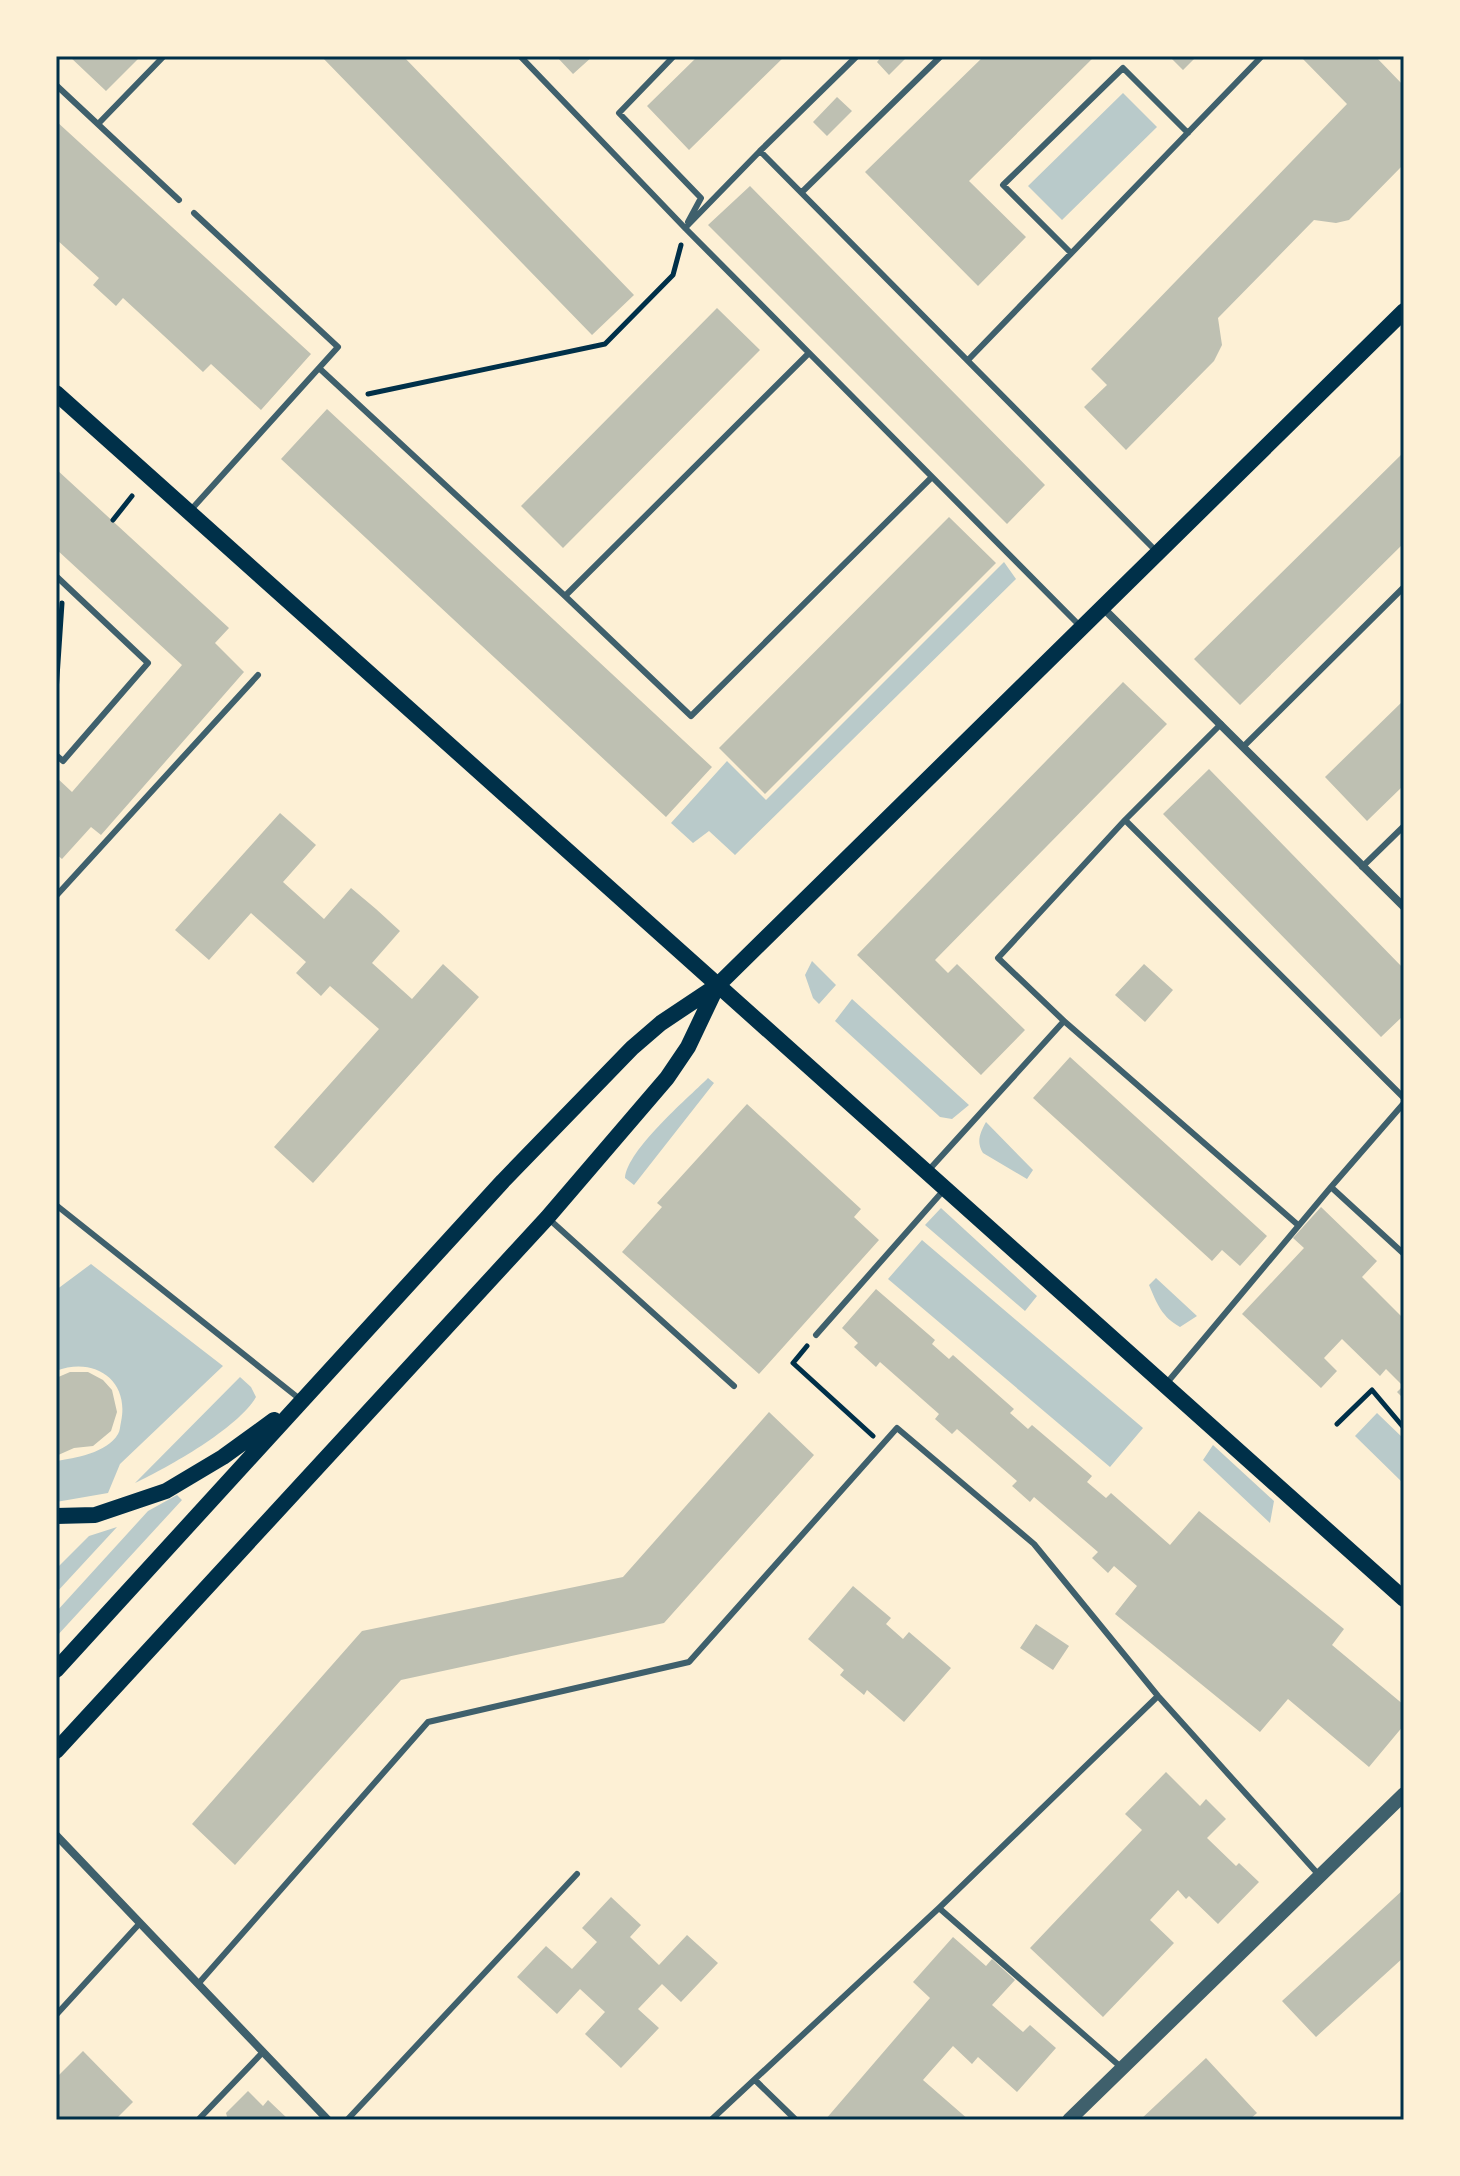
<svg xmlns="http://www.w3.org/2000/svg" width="1460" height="2176" font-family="'Source Sans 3',sans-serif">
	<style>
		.green { fill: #b9caca }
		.building { fill: #bec0b2 }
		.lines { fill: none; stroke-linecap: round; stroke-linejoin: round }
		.path { stroke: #003049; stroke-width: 5 }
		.service { stroke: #3f606c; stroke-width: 6 }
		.minor { stroke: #3f606c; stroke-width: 8 }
		.tertiary { stroke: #3f606c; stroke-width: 14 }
		.secondary { stroke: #003049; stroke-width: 16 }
		.neatline { fill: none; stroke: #003049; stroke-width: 3 }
	</style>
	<rect width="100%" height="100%" fill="#fdf0d5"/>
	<!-- green -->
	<path class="green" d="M1123,93L1157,127L1062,220L1028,186Z
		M1004,562L1016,579L735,855L709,831L693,843L671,823L727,761L766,800Z
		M812,961L836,985L819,1004L813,998L805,975Z
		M852,999L969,1105L952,1119L940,1117L835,1021Z
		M708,1078L714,1083L634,1185L625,1178C628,1149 686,1100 708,1078Z
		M986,1122L1033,1170L1027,1179L983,1153C976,1142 980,1133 986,1122Z
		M941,1208L1037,1296L1025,1311L925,1225Z
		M922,1240L1143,1428L1110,1467L888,1279Z
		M91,1264L223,1366L120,1464L108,1493L56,1502V1461C75,1458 107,1453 118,1434C120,1431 120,1426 121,1422C130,1380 94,1356 56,1371V1290Z
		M1156,1278L1197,1316L1180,1327C1162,1317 1157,1304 1149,1285Z
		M240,1377L251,1387L256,1397C238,1428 169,1467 135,1483Z
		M1377,1413L1404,1439V1484L1355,1436Z
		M1213,1445L1274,1501L1270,1523L1203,1460Z
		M177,1495L182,1500L56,1637V1612L148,1511Z
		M117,1527L56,1593V1569L89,1536Z"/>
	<!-- building -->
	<path class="building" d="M69,56H141L106,91Z
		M321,56H403L634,295L592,335Z
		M556,56H593L573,74Z
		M698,56H785L689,150L647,106Z
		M882,56H908L889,75L877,62Z
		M984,56H1095L969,181L1026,237L978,286L865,172Z
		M1169,56H1197L1183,70Z
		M1300,56H1375L1404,86V164L1349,220L1336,223L1314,220L1218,318L1222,345L1214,361L1126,450L1084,407L1107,385L1091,369L1347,104Z
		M837,97L852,111L827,136L813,122Z
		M56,121L311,354L261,410L211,364L203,372L123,298L116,306L93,285L99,278L56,239Z
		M750,186L1045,485L1007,524L708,225Z
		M717,308L760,350L563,548L521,506Z
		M327,409L712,767L666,817L281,459Z
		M1404,452V543L1240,705L1194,659Z
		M56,469L229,628L215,643L244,672L101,835L91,827L62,859L56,854V777L72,792L182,665L56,549Z
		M949,517L996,563L765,794L719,748Z
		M1123,682L1167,724L935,960L948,973L957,964L1025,1030L981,1075L857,955Z
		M1404,700V785L1367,821L1325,777Z
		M1209,769L1404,969V1015L1381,1037L1163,814Z
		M280,813L316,845L283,882L324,919L351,888L376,909L400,931L372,963L412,999L443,964L479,997L313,1183L274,1147L379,1029L330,986L321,996L296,973L306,962L251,913L209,960L175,930Z
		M1144,964L1173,990L1145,1022L1115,995Z
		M1070,1057L1267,1236L1240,1266L1222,1250L1212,1261L1033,1098Z
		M747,1104L861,1209L854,1217L879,1240L759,1374L622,1252L662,1207L657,1203Z
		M1321,1207L1377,1261L1362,1277L1404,1319V1399L1397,1392L1403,1386L1386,1369L1380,1376L1342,1339L1324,1358L1337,1371L1321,1388L1242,1314L1304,1248L1293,1238Z
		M876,1289L935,1340L932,1344L949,1359L953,1355L1014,1409L1010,1413L1028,1429L1032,1425L1092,1476L1087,1482L1106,1498L1111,1493L1170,1545L1199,1511L1344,1629L1332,1645L1404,1705V1725L1369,1767L1288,1699L1260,1732L1115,1614L1137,1586L1114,1566L1108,1573L1092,1558L1098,1552L1034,1497L1030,1502L1012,1486L1017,1481L957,1429L952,1434L935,1419L939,1414L880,1362L876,1367L854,1347L858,1343L842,1328Z
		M70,1372H88L103,1380L112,1390L117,1412L111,1431L93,1446L74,1448L56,1456V1378Z
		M769,1412L814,1455L664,1623L401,1680L235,1865L192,1824L362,1631L623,1577Z
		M853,1586L891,1618L886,1624L903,1639L909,1632L951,1668L904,1722L867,1690L864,1695L840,1675L844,1670L808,1639Z
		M1036,1624L1069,1646L1053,1670L1020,1648Z
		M1166,1772L1200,1806L1206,1799L1226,1819L1207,1838L1236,1866L1239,1863L1259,1882L1218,1924L1189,1896L1186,1899L1178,1890L1150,1920L1174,1943L1103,2017L1030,1948L1142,1830L1125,1814Z
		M1404,1889V1957L1316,2037L1282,2001Z
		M611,1897L641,1925L630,1937L659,1965L687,1935L718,1963L681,2002L662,1984L638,2009L659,2028L621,2068L585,2034L605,2012L580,1989L557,2014L517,1977L546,1946L572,1969L597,1942L582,1928Z
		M953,1937L986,1966L992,1959L1015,1980L992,2005L1023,2032L1030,2025L1056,2048L1017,2092L978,2057L972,2064L953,2046L923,2080L969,2120H825L930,1998L913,1982Z
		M83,2051L133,2102L115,2120H56V2078Z
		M1206,2058L1257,2113L1249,2120H1140Z
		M248,2091L263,2106L268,2100L289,2120H228L226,2113Z"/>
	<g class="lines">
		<!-- path -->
		<path class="path" d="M368,394L605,344L673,275L681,245
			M113,520L132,496
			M56,692L62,603
			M807,1346L793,1363L873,1436
			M1337,1424L1372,1390L1404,1428"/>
		<!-- service -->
		<path class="service" d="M520,56L685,228L1081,627
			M674,56L619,113L701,198L688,222
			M56,85L179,200
			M98,124L164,56
			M760,151L857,56
			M802,192L941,56
			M194,213L338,347L319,368
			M685,228L760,151L1157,552
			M1071,253L1003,185L1123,68L1188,133
			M969,359L1262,56
			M189,512L319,368L565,596L809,353
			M56,576L148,663L63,761L56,755
			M565,596L691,716L932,477
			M1221,724L1125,820L1404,1098
			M1244,746L1404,587
			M1125,820L998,958L1064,1021L1298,1225
			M1362,867L1404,826
			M56,896L258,675
			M927,1172L1064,1021
			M1331,1187L1404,1103
			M56,1205L301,1400
			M550,1220L734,1386
			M816,1335L943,1191
			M1166,1384L1331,1187L1404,1254
			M939,1908L1122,2068
			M198,1984L428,1722L689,1662L897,1428L1034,1544L1158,1696L1318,1874
			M56,2015L140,1923
			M755,2080L796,2120
			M198,2120L263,2052
			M347,2120L577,1874
			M711,2120L939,1908L1158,1696"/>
		<!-- minor -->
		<path class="minor" d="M1102,607L1404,907
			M56,1835L328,2120"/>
		<!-- tertiary -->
		<path class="tertiary" d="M1069,2120L1404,1794"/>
		<!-- secondary -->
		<path class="secondary" d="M56,393L1404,1599
			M56,1516L95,1515L166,1491L223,1457L274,1420
			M56,1670L503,1181L632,1048L661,1023L718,985L1404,311
			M56,1751L547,1218L667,1078L688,1047L717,986"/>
	</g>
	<!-- border -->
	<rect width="1460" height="2176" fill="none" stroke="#fdf0d5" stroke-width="116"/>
	<rect x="58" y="58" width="1344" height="2060" class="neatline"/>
</svg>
